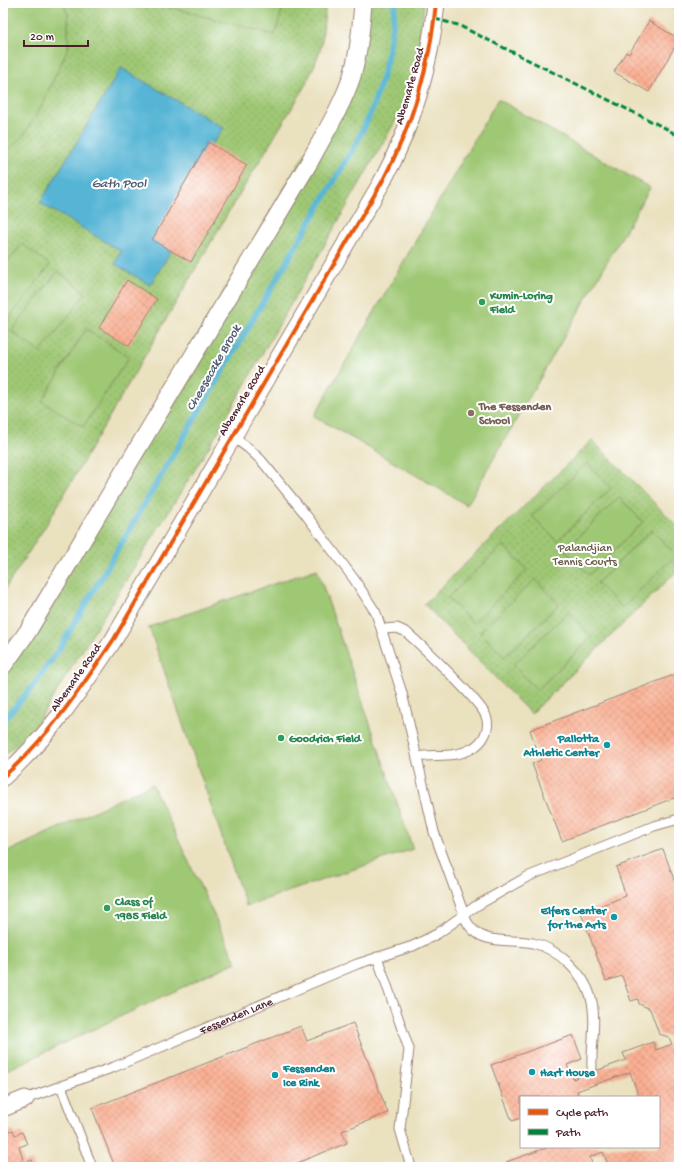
<svg xmlns="http://www.w3.org/2000/svg" width="682" height="1170" font-family="'Gochi Hand',sans-serif">
	<style>
		.park { fill: url(#park-dots); stroke: #747450 }
		.pitch { fill: #9fc874; stroke: #747450 }
		.water { fill: #57b5d5; stroke: #506a80 }
		.lines { fill: none; stroke-linecap: round; stroke-linejoin: round }
		.stream { stroke: #57b5d5; stroke-width: 6 }
		.building { fill: url(#building-cross-hatch) }
		.lane-casing { stroke: #9a8075; stroke-width: 11 }
		.street-casing { stroke: #9a8075; stroke-width: 19 }
		.lane { stroke: #fff; stroke-width: 9 }
		.street { stroke: #fff; stroke-width: 17 }
		.quiet { stroke: #00873e; stroke-width: 3; stroke-dasharray: 6 3; stroke-linecap: butt }
		.cycleway-casing { stroke: #fff; stroke-width: 6 }
		.cycleway { stroke: #e8590c; stroke-width: 4 }
		.leisure-dot { fill: #2e9e5b; stroke: #fff; stroke-width: 1.5 }
		.education-dot { fill: #8d6e63; stroke: #fff; stroke-width: 1.5 }
		.culture-dot { fill: #0f9aa8; stroke: #fff; stroke-width: 1.5 }
		.labels { text-anchor: middle; stroke-width: 4; stroke-linejoin: round; paint-order: stroke }
		.street-label { font-size: 12px; fill: #4a1f2b; stroke: #fff }
		.leisure-label { font-size: 12px; font-weight: bold; fill: #27864d; stroke: #fff; text-anchor: start }
		.education-label { font-size: 12px; font-weight: bold; fill: #785e54; stroke: #fff; text-anchor: start }
		.park-label { font-size: 12px; fill: #685a45; stroke: #fff }
		.culture-label { font-size: 12px; font-weight: bold; fill: #0d838f; stroke: #fff; text-anchor: end }
		.water-label { font-size: 13px; font-style: italic; fill: #4f5b6f; stroke: #fff }
	</style>
	<defs>
		<pattern id="park-dots" width="8" height="8" patternUnits="userSpaceOnUse"><rect width="8" height="8" fill="#9fc874"/><path d="M2 2h.1M6 6h.1" fill="none" stroke="#8aab65" stroke-width="1.8" stroke-linecap="round"/></pattern>
		<pattern id="building-cross-hatch" width="8" height="8" patternUnits="userSpaceOnUse"><rect width="8" height="8" fill="#faaf92"/><path d="M0 0l8 8M0 8l8-8" fill="none" stroke="#d8967e"/></pattern>
	</defs>
	<rect width="100%" height="100%" fill="#fff"/>
	<filter id="ink" filterUnits="userSpaceOnUse"><feTurbulence type="fractalNoise" baseFrequency=".025" numOctaves="2"/><feDisplacementMap in="SourceGraphic" scale="8" xChannelSelector="R" yChannelSelector="G"/><feConvolveMatrix kernelMatrix="1 2 1 2 8 2 1 2 1" color-interpolation-filters="sRGB"/></filter>
	<filter id="wash" filterUnits="userSpaceOnUse"><feTurbulence type="fractalNoise" baseFrequency=".012" numOctaves="4" result="noise"/><feDisplacementMap in="SourceGraphic" scale="16" xChannelSelector="R" yChannelSelector="G"/><feGaussianBlur stdDeviation="0.9" result="paint"/><feColorMatrix in="noise" values="0 0 0 0 0 0 0 0 0 0 0 0 0 0 0 0 0 1.4 0 .05"/><feComposite in="paint" operator="in"/></filter>
	<g filter="url(#wash)">
		<rect width="100%" height="100%" fill="#eae1bf"/>
		<!-- park -->
		<path class="park" d="M3,3H326L321,47L313,69L301,93L231,208L48,522L3,592Z
			M363,3H424L419,51L404,106L212,442L32,731L3,756V665L351,76Z
			M592,440L679,528V569L531,714L424,604Z"/>
		<!-- pitch -->
		<path class="pitch" d="M3,3H63L68,14V48L42,105L23,136L3,155Z
			M154,3H284L275,35Z
			M498,99L650,188L467,505L314,416Z
			M22,244L50,265L4,325L3,268Z
			M58,271L86,293L40,353L12,331Z
			M86,329L129,357L83,427L42,401Z
			M587,463L611,488L557,541L532,516Z
			M619,497L643,522L589,575L565,550Z
			M652,530L676,555L622,608L597,583Z
			M503,545L527,570L473,623L448,598Z
			M317,569L413,849L246,906L149,627Z
			M535,579L559,604L504,657L480,632Z
			M568,612L592,637L537,690L513,665Z
			M152,784L236,962L3,1072V854Z"/>
		<!-- water -->
		<path class="water" d="M121,68L224,128L212,144L171,251L150,285L115,264L121,251L40,203Z"/>
		<g class="lines">
			<!-- stream -->
			<path class="stream" d="M3,721L34,685L61,646L357,142C381,94 390,56 395,3"/>
		</g>
		<g id="blocks">
			<!-- building -->
			<path class="building" d="M658,3H679V9L657,4Z
				M649,21L679,39L649,92L614,72L626,52L629,54Z
				M208,142L247,165L191,262L152,240Z
				M127,280L157,299L129,346L99,328Z
				M679,673V796L562,841L532,764L541,760L530,730Z
				M663,849L679,893V1167H609L603,1152L590,1157L593,1167H508L506,1162L549,1147H659V1097H639L630,1072L577,1091L579,1097H521V1118L512,1121L491,1065L573,1035L582,1059L567,1065L573,1079L626,1060L623,1053L653,1042L656,1050L672,1044L669,1037L659,1034L650,1009L639,1004L638,999L631,1001L622,976L606,981L581,913L626,896L616,867Z
				M353,1023L388,1113L342,1131L347,1143L287,1167H115L92,1108L301,1026L307,1041Z
				M13,1130L15,1135L22,1132L27,1144L19,1147L24,1163L32,1160L35,1167H3V1133Z"/>
		</g>
	</g>
	<g filter="url(#ink)">
		<use href="#blocks" fill-opacity="0" stroke="#9a8075" stroke-width="1"/>
		<g class="lines">
			<defs>
				<g id="lane">
					<path d="M232,436L248,448L261,460L306,515L354,579L376,613L402,693L434,832L466,920C479,947 509,938 533,943C558,949 584,973 591,998C597,1020 591,1045 592,1067"/>
					<path d="M383,629L397,628L406,632C422,646 480,701 486,716C491,729 483,743 471,749C455,758 434,754 417,757"/>
					<path d="M377,957L409,1049L400,1129L411,1167"/>
					<path d="M61,1086L92,1167"/>
					<path id="s1" d="M25,1099L114,1067L357,964L413,946L437,934L476,906L527,877L654,826L679,819"/>
				</g>
				<path id="street" d="M3,666L28,631L310,161C325,133 342,106 352,76C359,52 361,28 363,3
					M3,777C48,738 81,688 114,639L382,182C412,126 430,67 436,3
					M3,1108L25,1099"/>
			</defs>
			<!-- lane casing -->
			<use href="#lane" class="lane-casing"/>
			<!-- street casing -->
			<use href="#street" class="street-casing"/>
			<!-- lane -->
			<use href="#lane" class="lane"/>
			<!-- street -->
			<use href="#street" class="street"/>
			<!-- quiet -->
			<path class="quiet" d="M435,19L458,25L669,130L679,137"/>
			<defs>
				<path id="cycleway" d="M3,777C48,738 81,688 114,639L382,182C412,126 430,67 436,3"/>
			</defs>
			<!-- cycleway casing -->
			<use href="#cycleway" class="cycleway-casing"/>
			<!-- cycleway -->
			<use href="#cycleway" class="cycleway"/>
		</g>
	</g>
	<!-- markers -->
	<g class="leisure-dot">
		<circle cx="482" cy="302" r="4"/>
		<circle cx="281" cy="738" r="4"/>
		<circle cx="107" cy="908" r="4"/>
	</g>
	<circle class="education-dot" cx="471" cy="413" r="4"/>
	<g class="culture-dot">
		<circle cx="607" cy="745" r="4"/>
		<circle cx="614" cy="917" r="4"/>
		<circle cx="532" cy="1072" r="4"/>
		<circle cx="275" cy="1075" r="4"/>
	</g>
	<g class="labels">
		<!-- street labels -->
		<g class="street-label">
			<text transform="translate(409 86) rotate(-74)" y="4">Albemarle Road</text>
			<text transform="translate(241 400) rotate(-59)" y="4">Albemarle Road</text>
			<text transform="translate(75 677) rotate(-55)" y="4">Albemarle Road</text>
			<text dy="4" stroke="none"><textPath href="#s1" startOffset="227">Fessenden Lane</textPath></text>
		</g>
		<!-- leisure labels -->
		<g class="leisure-label">
			<text x="490" y="299">Kumin-Loring<tspan x="490" dy="14">Field</tspan></text>
			<text x="289" y="742">Goodrich Field</text>
			<text x="115" y="905">Class of<tspan x="115" dy="14">1985 Field</tspan></text>
		</g>
		<!-- education labels -->
		<g class="education-label">
			<text x="479" y="410">The Fessenden<tspan x="479" dy="14">School</tspan></text>
		</g>
		<!-- park labels -->
		<g class="park-label">
			<text x="585" y="551">Palandjian<tspan x="585" dy="14">Tennis Courts</tspan></text>
		</g>
		<!-- culture labels -->
		<g class="culture-label">
			<text x="599" y="742">Pallotta<tspan x="599" dy="14">Athletic Center</tspan></text>
			<text x="606" y="914">Elfers Center<tspan x="606" dy="14">for the Arts</tspan></text>
			<text x="283" y="1072" text-anchor="start">Fessenden<tspan x="283" dy="14">Ice Rink</tspan></text>
			<text x="540" y="1076" text-anchor="start">Hart House</text>
		</g>
		<!-- water labels -->
		<g class="water-label">
			<text x="119" y="187">Gath Pool</text>
			<text transform="translate(212 367) rotate(-60)" y="5">Cheesecake Brook</text>
		</g>
	</g>
	<!-- margin -->
	<rect width="682" height="1170" fill="none" stroke="#fff" stroke-width="16"/>
	<!-- legend -->
	<rect x="520" y="1096" width="140" height="52" fill="#ffffff" stroke="#b7a5aa"/>
	<rect x="528" y="1109" width="20" height="6" fill="#e8590c" stroke="#b7a5aa"/>
	<text x="556" y="1116" font-size="12" fill="#4a1f2b">Cycle path</text>
	<rect x="528" y="1129" width="20" height="6" fill="#00873e" stroke="#b7a5aa"/>
	<text x="556" y="1136" font-size="12" fill="#4a1f2b">Path</text>
	<!-- scale -->
	<path d="M24 40v6h64v-6" fill="none" stroke="#4a1f2b" stroke-width="2"/>
	<text x="30" y="40" font-size="12" fill="#4a1f2b" stroke="#ffffff" stroke-width="3" paint-order="stroke">20 m</text>
</svg>
